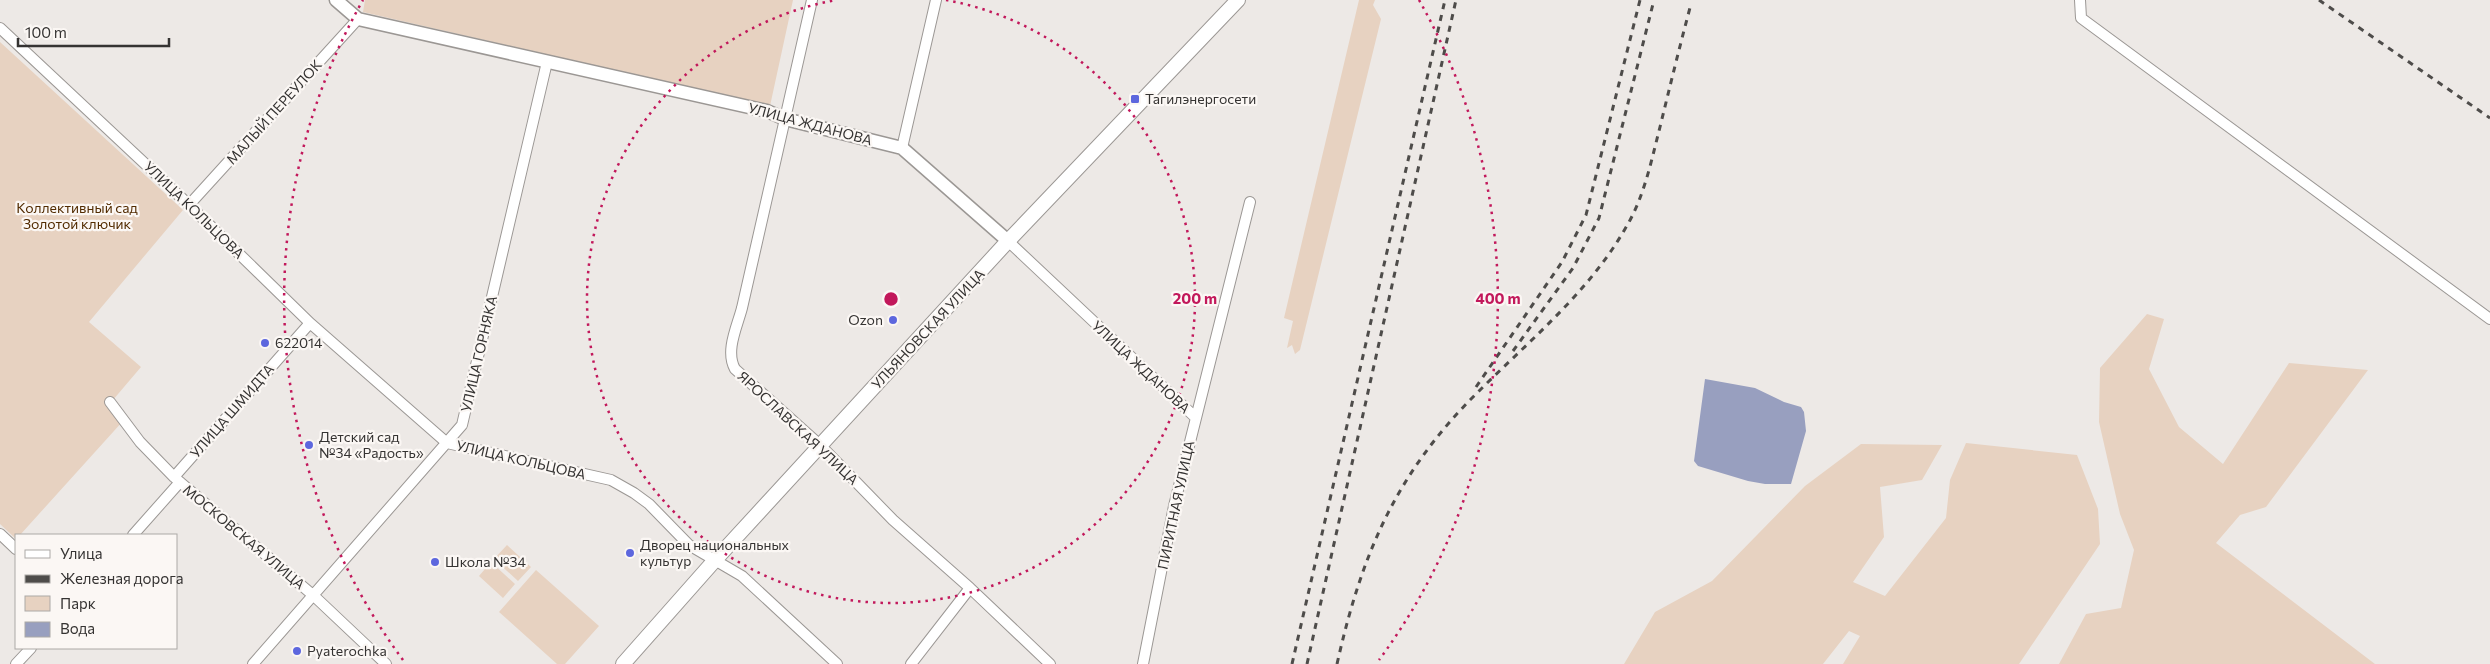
<svg xmlns="http://www.w3.org/2000/svg" width="2490" height="664" font-family="Commissioner,sans-serif">
	<style>
		.green { fill: #e7d2c1 }
		.water { fill: #989fbf }
		.lines { fill: none; stroke-linecap: round; stroke-linejoin: round }
		.minor-casing { stroke: #9b9794; stroke-width: 12 }
		.tertiary-casing { stroke: #9b9794; stroke-width: 15 }
		.secondary-casing { stroke: #9b9794; stroke-width: 16 }
		.minor { stroke: #fff; stroke-width: 10 }
		.tertiary { stroke: #fff; stroke-width: 12 }
		.secondary { stroke: #fff; stroke-width: 14 }
		.rail { stroke: #4e4c4a; stroke-width: 3; stroke-dasharray: 6 6; stroke-linecap: butt }
		.ring { fill: none; stroke: #c2185b; stroke-width: 2.5; stroke-dasharray: 2.5 5 }
		.poi-dot { fill: #5d67de; stroke: #fbf7f4; stroke-width: 2 }
		.labels { text-anchor: middle; stroke-width: 4.5; stroke-linejoin: round; paint-order: stroke }
		.poi-label { font-size: 14px; fill: #353332; stroke: #fbf7f4; text-anchor: start }
		.street-label { font-size: 14px; fill: #353332; stroke: #fbf7f4 }
		.park-label { font-size: 14px; fill: #522b00; stroke: #fbf7f4 }
		.centre { fill: #c2185b; stroke: #fbf7f4; stroke-width: 2.5 }
		.ring-label { font-size: 15px; text-anchor: middle; font-weight: bold; fill: #c2185b; stroke: #fbf7f4; stroke-width: 4.5; stroke-linejoin: round; paint-order: stroke }
	</style>
	<rect width="100%" height="100%" fill="#ede9e6"/>
	<!-- green -->
	<path class="green" d="M365,0H793L770,106L363,12Z
		M1359,0H1375L1373,5L1381,19L1300,350L1295,354L1292,345L1287,348L1293,321L1284,318Z
		M0,42L183,210L89,322L141,367L107,407L123,421L20,535H16V539L0,524Z
		M2147,314L2164,319L2149,369L2179,427L2223,464L2289,363L2368,370L2266,507L2240,515L2216,543L2375,664H2059L2086,614L2121,608L2134,550L2120,514L2099,422L2100,368Z
		M1966,443L2077,455L2098,509L2100,544L2019,664H1843L1860,636L1849,631L1823,664H1624L1655,612L1712,581L1805,486L1861,444L1942,445L1922,480L1880,487L1884,537L1853,582L1885,596L1946,518L1950,480Z
		M507,545L531,567L518,581L494,559Z
		M491,562L515,584L503,598L479,576Z
		M536,570L599,626L565,664H557L499,612Z"/>
	<!-- water -->
	<path class="water" d="M1705,379L1755,388L1784,402L1801,407L1804,412L1806,431L1791,484H1765L1748,481L1698,466L1694,461Z"/>
	<g class="lines">
		<defs>
			<path id="minor" d="M812,0L742,308C737,327 725,351 735,369L821,446L893,520L970,588L1050,664
				M2080,0L2081,18L2490,319
				M0,28L189,205L310,323L447,443L611,480L634,493L649,504L689,545L742,576L837,664
				M902,148L936,0
				M189,205L358,19
				M1008,241L1195,417
				M110,402L140,442L174,477L314,596L386,664
				M174,477L310,323
				M0,534L16,549
				M133,535L180,482
				M16,664L31,648
				M253,664L462,425L547,62
				M911,664L970,588
				M1143,664L1174,506L1250,202"/>
			<path id="tertiary" d="M336,0L358,19L767,111L785,119L902,148L1008,241"/>
			<path id="secondary" d="M623,664L715,560L1008,241L1238,0"/>
		</defs>
		<!-- minor casing -->
		<use href="#minor" class="minor-casing"/>
		<!-- tertiary casing -->
		<use href="#tertiary" class="tertiary-casing"/>
		<!-- secondary casing -->
		<use href="#secondary" class="secondary-casing"/>
		<!-- minor -->
		<use href="#minor" class="minor"/>
		<!-- tertiary -->
		<use href="#tertiary" class="tertiary"/>
		<!-- secondary -->
		<use href="#secondary" class="secondary"/>
		<!-- rail -->
		<path class="rail" d="M2319,0L2490,118
			M1513,351L1573,268L1599,218L1654,0
			M1476,387L1562,262L1586,215L1640,0
			M1292,664L1445,0
			M1307,664L1456,0
			M1337,664C1362,553 1396,473 1478,392C1530,340 1588,293 1625,229C1644,198 1651,162 1660,127C1670,86 1680,45 1691,4"/>
	</g>
	<!-- distance rings -->
	<g class="ring">
		<path d="M946 0A304 304 0 1 1 836 0"/>
		<path d="M403 660A607 607 0 0 1 363 0M1419 0A607 607 0 0 1 1379 660"/>
	</g>
	<!-- markers -->
	<g class="poi-dot">
		<rect x="1130" y="94" width="10" height="10" rx="2.5"/>
		<circle cx="893" cy="320" r="5"/>
		<circle cx="265" cy="343" r="5"/>
		<circle cx="309" cy="445" r="5"/>
		<circle cx="630" cy="553" r="5"/>
		<circle cx="435" cy="562" r="5"/>
		<circle cx="297" cy="651" r="5"/>
	</g>
	<g class="labels">
		<!-- poi labels -->
		<g class="poi-label">
			<text x="1145" y="104">Тагилэнергосети</text>
			<text x="883" y="325" text-anchor="end">Ozon</text>
			<text x="275" y="348">622014</text>
			<text x="319" y="442">Детский сад<tspan x="319" dy="16">№34 «Радость»</tspan></text>
			<text x="640" y="550">Дворец национальных<tspan x="640" dy="16">культур</tspan></text>
			<text x="445" y="567">Школа №34</text>
			<text x="307" y="656">Pyaterochka</text>
		</g>
		<!-- street labels -->
		<g class="street-label">
			<text transform="translate(274 112) rotate(-48)" y="5">МАЛЫЙ ПЕРЕУЛОК</text>
			<text transform="translate(810 124) rotate(15)" y="5">УЛИЦА ЖДАНОВА</text>
			<text transform="translate(194 210) rotate(44)" y="5">УЛИЦА КОЛЬЦОВА</text>
			<text transform="translate(928 329) rotate(-47)" y="5">УЛЬЯНОВСКАЯ УЛИЦА</text>
			<text transform="translate(479 354) rotate(-77)" y="5">УЛИЦА ГОРНЯКА</text>
			<text transform="translate(1141 367) rotate(43)" y="5">УЛИЦА ЖДАНОВА</text>
			<text transform="translate(232 411) rotate(-49)" y="5">УЛИЦА ШМИДТА</text>
			<text transform="translate(798 428) rotate(43)" y="5">ЯРОСЛАВСКАЯ УЛИЦА</text>
			<text transform="translate(521 460) rotate(13)" y="5">УЛИЦА КОЛЬЦОВА</text>
			<text transform="translate(1176 505) rotate(-78)" y="5">ПИРИТНАЯ УЛИЦА</text>
			<text transform="translate(244 537) rotate(40)" y="5">МОСКОВСКАЯ УЛИЦА</text>
		</g>
		<!-- park labels -->
		<g class="park-label">
			<text x="77" y="213">Коллективный сад<tspan x="77" dy="16">Золотой ключик</tspan></text>
		</g>
	</g>
	<circle cx="891" cy="299" r="8" class="centre"/>
	<g class="ring-label">
		<text x="1195" y="304">200 m</text>
		<text x="1498" y="304">400 m</text>
	</g>
	<!-- legend -->
	<rect x="15" y="534" width="162" height="115" fill="#fbf7f4" stroke="#aca9a6"/>
	<rect x="25" y="550" width="25" height="8" fill="#ffffff" stroke="#aca9a6"/>
	<text x="60" y="559" font-size="15" fill="#353332">Улица</text>
	<rect x="25" y="575" width="25" height="8" fill="#4e4c4a" stroke="#aca9a6"/>
	<text x="60" y="584" font-size="15" fill="#353332">Железная дорога</text>
	<rect x="25" y="596" width="25" height="15" fill="#e7d2c1" stroke="#aca9a6"/>
	<text x="60" y="609" font-size="15" fill="#353332">Парк</text>
	<rect x="25" y="622" width="25" height="15" fill="#989fbf" stroke="#aca9a6"/>
	<text x="60" y="634" font-size="15" fill="#353332">Вода</text>
	<!-- scale -->
	<path d="M18 38v8h151v-8" fill="none" stroke="#353332" stroke-width="2.5"/>
	<text x="25" y="38" font-size="15" fill="#353332" stroke="#fbf7f4" stroke-width="4" paint-order="stroke">100 m</text>
</svg>
